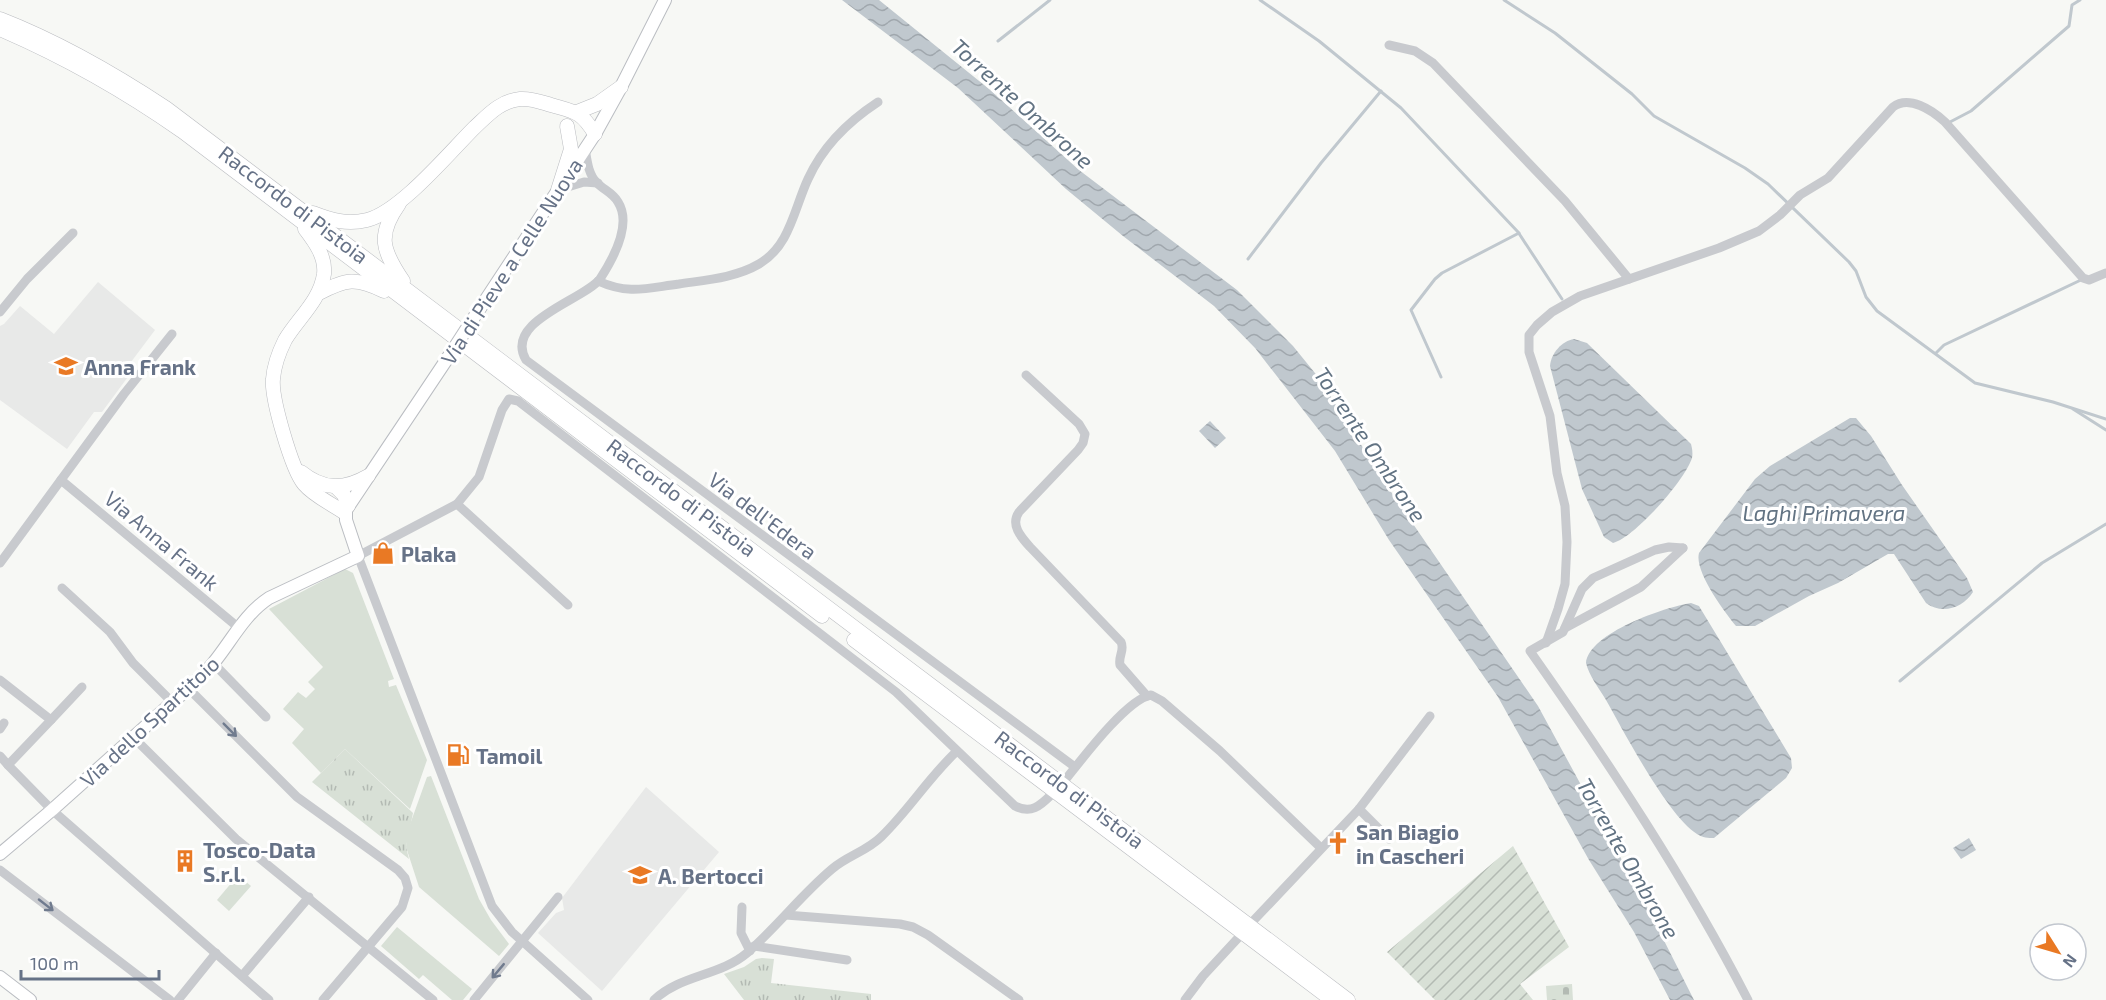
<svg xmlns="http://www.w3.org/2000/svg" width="2106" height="1000" viewBox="0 0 2106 1000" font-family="'Exo 2',sans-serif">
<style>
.built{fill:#e8e9e8}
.grass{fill:#d8e0d6}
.cemetery{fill:url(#cemetery-stones)}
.park{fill:url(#park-tufts)}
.garden{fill:url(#garden-furrows)}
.water{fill:url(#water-waves)}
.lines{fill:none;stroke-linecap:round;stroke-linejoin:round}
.stream{stroke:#c0c8ce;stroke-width:3}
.major-casing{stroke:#babdc2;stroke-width:14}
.highway-casing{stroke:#babcc0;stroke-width:15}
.minor{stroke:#c8cace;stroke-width:9}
.major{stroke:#fff;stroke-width:12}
.highway{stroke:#fff;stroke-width:14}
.major-bridge-casing{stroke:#babdc2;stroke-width:14;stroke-linecap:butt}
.major-bridge{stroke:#fff;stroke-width:12}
.oneway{stroke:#707b8e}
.labels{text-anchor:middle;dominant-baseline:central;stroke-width:6;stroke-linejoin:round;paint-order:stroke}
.street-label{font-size:21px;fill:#667287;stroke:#fff}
.poi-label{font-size:21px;font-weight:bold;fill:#667287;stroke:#fff;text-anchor:start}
.water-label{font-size:22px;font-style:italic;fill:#627383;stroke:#fff}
</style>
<defs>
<pattern id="cemetery-stones" width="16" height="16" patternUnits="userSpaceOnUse" patternTransform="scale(1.5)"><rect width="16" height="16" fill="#d8e0d6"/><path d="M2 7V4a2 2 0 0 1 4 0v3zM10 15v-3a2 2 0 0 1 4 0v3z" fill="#b3bab3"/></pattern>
<pattern id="park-tufts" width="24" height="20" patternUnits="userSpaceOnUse" patternTransform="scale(1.5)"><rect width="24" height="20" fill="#d8e0d6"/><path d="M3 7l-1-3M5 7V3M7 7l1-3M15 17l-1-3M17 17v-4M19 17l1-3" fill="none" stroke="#b3bab3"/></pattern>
<pattern id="garden-furrows" width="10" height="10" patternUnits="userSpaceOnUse" patternTransform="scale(1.5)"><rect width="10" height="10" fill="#d8e0d6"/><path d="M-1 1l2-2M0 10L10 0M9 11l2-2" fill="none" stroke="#b3bab3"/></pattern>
<pattern id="water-waves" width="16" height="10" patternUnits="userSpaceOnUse" patternTransform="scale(1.5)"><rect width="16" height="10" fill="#c0c8ce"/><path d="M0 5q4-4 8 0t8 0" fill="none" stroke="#a0a7ad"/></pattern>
</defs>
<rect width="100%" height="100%" fill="#f7f8f5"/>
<g class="built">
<path d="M98,282L155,330L131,362L133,370L102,412H94L67,449L0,400V326L4,324L20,306L54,334Z"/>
<path d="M646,787L719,852L602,991L538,933L556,913L564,910L562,898Z"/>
</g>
<g class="grass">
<path d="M345,569L353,573L394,679L388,681L389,687L396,685L427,760L410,809L345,749L321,773L292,743L304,729L283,709L298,692L306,698L315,689L308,682L323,667L269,609Z"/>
<path d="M431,776L479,899L491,920L509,944L499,956L419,887L406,847L408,830L427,777Z"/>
<path d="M238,875L251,886L229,911L217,900Z"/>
<path d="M397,927L472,989L463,1000H452L423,975L419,979L381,946Z"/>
</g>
<path class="cemetery" d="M1572,984L1573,1000H1547L1546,986Z"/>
<g class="park">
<path d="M345,749L413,813L406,847L409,859L312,782Z"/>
<path d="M762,958L774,959L771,983L871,994V1000H744L724,974L744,967L756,959Z"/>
</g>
<path class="garden" d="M1513,846L1569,947L1520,984L1533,1000H1435L1387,952Z"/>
<g class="water">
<path d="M842,0H879L989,89L1079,170L1237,290L1293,346L1319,378L1387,486L1538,706L1641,895L1694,1000H1670L1634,932L1589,860L1498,697L1389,540L1335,451L1255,348L1214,306L1123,236L1066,189L958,88Z"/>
<path d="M1574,339L1587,343L1691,444C1692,448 1693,453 1692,458C1685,480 1635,537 1613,543L1604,537L1582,489L1550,366C1551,353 1562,341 1574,339Z"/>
<path d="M1850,418H1856L1871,436L1902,485L1967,578L1973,592C1963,608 1942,615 1926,603L1894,554H1888L1838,583L1809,596L1755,626H1736C1724,611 1694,571 1699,553L1755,479L1770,466Z"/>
<path d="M1210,421L1226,438L1215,448L1199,431Z"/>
<path d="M1691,603L1699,606L1702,611L1791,758L1792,768L1786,778L1714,838C1708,838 1703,838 1697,834C1668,816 1624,732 1606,700C1599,688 1589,676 1586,663C1589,633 1665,607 1691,603Z"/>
<path d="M1969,838L1976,850L1961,859L1953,848Z"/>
</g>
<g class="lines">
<g class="stream">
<path d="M1260,0L1319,41L1401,108L1518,232L1562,299"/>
<path d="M1504,0L1555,33L1632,94L1654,116L1745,168L1768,184L1849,262L1856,271L1866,297L1877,311L1975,383L2053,402L2106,419"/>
<path d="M998,41L1050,0"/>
<path d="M1950,122L1971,111L2069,26L2072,5L2080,0"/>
<path d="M1248,259L1321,163L1381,91"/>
<path d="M1936,353L1944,345L2083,279"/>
<path d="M1441,377L1411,310L1435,279L1442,273L1519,233"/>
<path d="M2073,409L2106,430"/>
<path d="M1900,681L2042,563L2106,524"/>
</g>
<g class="major-casing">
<g id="major">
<path d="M471,322L595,134L621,87L665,0"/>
<path d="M0,854L52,810L203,675C227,651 240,617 269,598L358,556L346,520V510L449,356"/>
<path d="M0,977L30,1000"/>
</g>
</g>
<g class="highway-casing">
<g id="highway">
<path d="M0,19C59,42 113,73 166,108L1348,1000"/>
<path d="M0,29C65,57 125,91 182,131L822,616"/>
<path d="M577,112L597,104L621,87"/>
<path d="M558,190L571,149L567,126"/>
<path d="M399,204C377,235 382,250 403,281"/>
<path d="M313,213C331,220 347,225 367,220C400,212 449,153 474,128C488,115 500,101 520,99C531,98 541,102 551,105C575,112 581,111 595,134"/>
<path d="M305,229C315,242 326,257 324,274C320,301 298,318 285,340C279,352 274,366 273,379C271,398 292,470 304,484C314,496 332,504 345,513"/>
<path d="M319,293C346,279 356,277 384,291"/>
<path d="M301,472C323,490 344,490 368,476"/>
<path d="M336,487L344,495L348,506"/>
<path d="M854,640L1332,1000"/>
</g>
</g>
<g class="minor">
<path d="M1389,45L1415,51L1433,63L1565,201L1629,279"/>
<path d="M585,148C587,160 588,174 597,183C604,190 613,193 618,202C632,224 613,259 600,279C584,300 503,321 526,360L1075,767"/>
<path d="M558,190L584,182L598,183"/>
<path d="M598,281C629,295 647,288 679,284C705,280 735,278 759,264C790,246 794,209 808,179C823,146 849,121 878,102"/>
<path d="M0,312L27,279L73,233"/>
<path d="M1026,375L1079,424L1085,434L1083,443L1078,450L1019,512C1010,525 1021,537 1030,547L1121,642C1125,650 1118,656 1120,665L1147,696"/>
<path d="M61,480L239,628"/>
<path d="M457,504L568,605"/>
<path d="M1683,548L1669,547L1655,550L1593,578L1582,589L1563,632L1530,651C1609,763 1685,878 1748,1000"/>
<path d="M0,563L124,394L172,334"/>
<path d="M62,588L110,632L133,663L173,703"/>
<path d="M1565,628L1641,587L1683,548"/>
<path d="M1546,643L1558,609L1565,584L1567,542L1565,506L1557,473L1550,416L1529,352V335L1537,325L1552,312L1580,296L1719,248L1759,231L1780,215L1800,195L1828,178L1893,107C1909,95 1932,110 1945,122L2083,278L2089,280L2106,273"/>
<path d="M214,664L266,717"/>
<path d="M0,680L51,720L8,765L52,810L269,1000"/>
<path d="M189,689L297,797L398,870L405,878L408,888L402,907L323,1000"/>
<path d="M51,720L82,687"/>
<path d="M0,729L4,723"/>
<path d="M134,738L236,839L433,1000"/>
<path d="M0,756L8,765"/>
<path d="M1066,779C1082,759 1127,699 1151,695L1162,701L1220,751L1321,848"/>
<path d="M1359,809L1389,839"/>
<path d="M0,870L170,1000"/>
<path d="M742,907L741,933L750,951"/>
<path d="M786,915L900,924L913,927L928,935L1019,1000"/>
<path d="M1254,920L1359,809L1430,716"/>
<path d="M754,946L847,960"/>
<path d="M242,976L309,897"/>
<path d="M178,1000L216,953"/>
<path d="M474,1000L558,897"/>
<path d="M588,1000L512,932L492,906L358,556L457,504L479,477L502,410L509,399L518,401L896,692L1015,806C1031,814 1040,806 1051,795"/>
<path d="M654,1000C680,975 720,976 747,953C777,927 801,895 832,869C847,856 867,851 881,837C909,810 929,777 957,751"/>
<path d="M1185,1000L1203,976L1239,937"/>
</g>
<use href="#major" class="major"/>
<use href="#highway" class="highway"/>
<g class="major-bridge-casing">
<path id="major-bridge" d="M449,356L471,322"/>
</g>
<use href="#major-bridge" class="major-bridge"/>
</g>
<defs><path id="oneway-shaft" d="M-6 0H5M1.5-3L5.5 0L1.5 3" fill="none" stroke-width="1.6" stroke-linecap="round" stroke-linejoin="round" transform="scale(1.5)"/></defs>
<g class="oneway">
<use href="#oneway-shaft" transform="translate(230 730) rotate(45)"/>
<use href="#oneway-shaft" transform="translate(46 905) rotate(38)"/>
<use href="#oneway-shaft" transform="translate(498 971) rotate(130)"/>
</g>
<defs>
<g id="school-bare" transform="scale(1.8)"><path d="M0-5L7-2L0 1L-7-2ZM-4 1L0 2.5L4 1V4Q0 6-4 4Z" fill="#e97924" stroke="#fff" stroke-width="2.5" paint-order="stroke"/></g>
<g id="shop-bare" transform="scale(1.8)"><path d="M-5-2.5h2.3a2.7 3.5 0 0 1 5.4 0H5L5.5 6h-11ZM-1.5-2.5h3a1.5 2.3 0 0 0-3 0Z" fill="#e97924" stroke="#fff" stroke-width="2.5" paint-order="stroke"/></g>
<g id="fuel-bare" transform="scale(1.8)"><path d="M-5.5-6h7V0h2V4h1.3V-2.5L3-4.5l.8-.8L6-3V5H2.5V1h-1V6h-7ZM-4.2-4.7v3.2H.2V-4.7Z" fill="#e97924" stroke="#fff" stroke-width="2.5" paint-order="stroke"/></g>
<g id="church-bare" transform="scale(1.8)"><path d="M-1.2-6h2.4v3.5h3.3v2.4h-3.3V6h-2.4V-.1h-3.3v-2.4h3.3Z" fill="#e97924" stroke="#fff" stroke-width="2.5" paint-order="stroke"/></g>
<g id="building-bare" transform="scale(1.8)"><path d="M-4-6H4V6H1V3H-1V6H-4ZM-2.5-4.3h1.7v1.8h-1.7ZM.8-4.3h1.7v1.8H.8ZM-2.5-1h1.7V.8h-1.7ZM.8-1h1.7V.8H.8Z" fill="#e97924" stroke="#fff" stroke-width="2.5" paint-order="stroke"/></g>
</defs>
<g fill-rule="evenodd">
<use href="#school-bare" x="66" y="366"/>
<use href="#shop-bare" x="383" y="553"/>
<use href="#fuel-bare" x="458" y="755"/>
<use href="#church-bare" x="1338" y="843"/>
<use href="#building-bare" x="185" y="861"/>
<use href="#school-bare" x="640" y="875"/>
</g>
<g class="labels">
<g class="street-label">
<text transform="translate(294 204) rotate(37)">Raccordo di Pistoia</text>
<text transform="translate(511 261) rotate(-57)">Via di Pieve a Celle Nuova</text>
<text transform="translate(682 497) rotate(37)">Raccordo di Pistoia</text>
<text transform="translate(763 515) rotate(37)">Via dell'Edera</text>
<text transform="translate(162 540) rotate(40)">Via Anna Frank</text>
<text transform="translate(149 721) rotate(-43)">Via dello Spartitoio</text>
<text transform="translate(1070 789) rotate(37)">Raccordo di Pistoia</text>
</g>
<g class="poi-label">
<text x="84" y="366">Anna Frank</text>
<text x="401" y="553">Plaka</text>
<text x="476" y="755">Tamoil</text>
<text x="1356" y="831">San Biagio<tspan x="1356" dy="24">in Cascheri</tspan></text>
<text x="203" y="849">Tosco-Data<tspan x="203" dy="24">S.r.l.</tspan></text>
<text x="658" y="875">A. Bertocci</text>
</g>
<g class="water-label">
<text transform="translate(1023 103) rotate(42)">Torrente Ombrone</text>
<text transform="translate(1371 444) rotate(56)">Torrente Ombrone</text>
<text x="1824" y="512">Laghi Primavera</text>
<text transform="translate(1629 858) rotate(60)">Torrente Ombrone</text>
</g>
</g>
<g transform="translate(2058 952) rotate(127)"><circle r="28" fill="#ffffff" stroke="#c2c7cf" stroke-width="1.5"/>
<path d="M0-4.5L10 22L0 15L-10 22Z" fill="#e97924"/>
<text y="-9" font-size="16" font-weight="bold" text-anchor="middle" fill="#667287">N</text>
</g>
<path d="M21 970v9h138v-9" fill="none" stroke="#667287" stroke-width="3"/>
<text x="30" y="970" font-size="18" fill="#667287" stroke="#ffffff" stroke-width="4.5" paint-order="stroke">100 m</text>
</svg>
